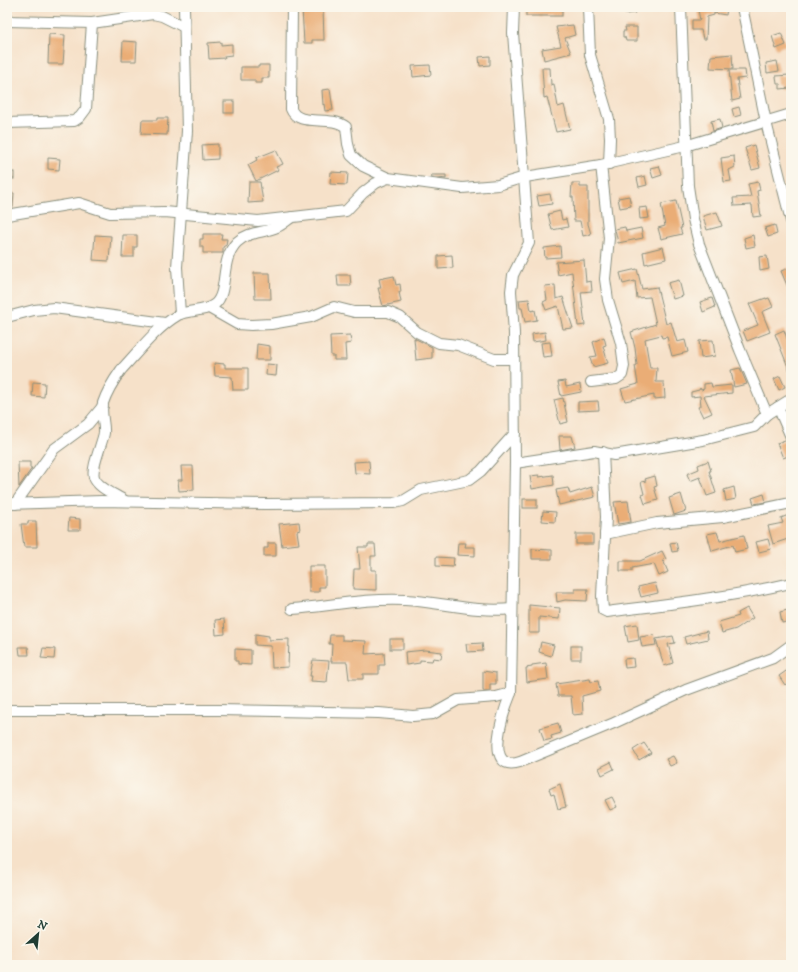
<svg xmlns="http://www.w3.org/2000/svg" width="798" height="972" viewBox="0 0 798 972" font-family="'IM FELL DW Pica',serif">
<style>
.building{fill:#eaad76}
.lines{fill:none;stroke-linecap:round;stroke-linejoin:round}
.street-casing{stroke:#8a8f7e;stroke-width:12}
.street{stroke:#fff;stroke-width:10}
</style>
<rect width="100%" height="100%" fill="#fbf7ec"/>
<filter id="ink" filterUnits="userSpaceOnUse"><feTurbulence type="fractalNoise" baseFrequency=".025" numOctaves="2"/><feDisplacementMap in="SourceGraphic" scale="8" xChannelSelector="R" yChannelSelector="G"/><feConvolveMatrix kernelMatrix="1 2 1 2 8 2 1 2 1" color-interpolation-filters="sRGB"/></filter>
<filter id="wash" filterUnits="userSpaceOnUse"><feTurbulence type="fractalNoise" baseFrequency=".012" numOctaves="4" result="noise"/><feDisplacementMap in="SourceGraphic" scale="16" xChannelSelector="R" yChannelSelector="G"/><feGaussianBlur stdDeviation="0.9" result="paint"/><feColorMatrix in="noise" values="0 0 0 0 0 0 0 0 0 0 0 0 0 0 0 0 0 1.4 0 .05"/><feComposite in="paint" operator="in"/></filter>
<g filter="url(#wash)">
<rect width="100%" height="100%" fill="#f6e1c9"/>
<g id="blocks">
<g class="building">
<rect x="526" y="7" width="36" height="9"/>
<path d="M624,7H635V13L625,14Z"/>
<path d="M716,7H727L726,15L714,13V15L707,17L706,39H703L701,30H692V20H700L698,10Z"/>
<path d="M302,8H323L324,40H312V43H304Z"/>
<path d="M573,25L575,35L565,38L571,53L544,60L542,49L561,46L556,27Z"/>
<path d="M625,27H637V41H626L625,37H623V31H626Z"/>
<path d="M781,33L786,45L776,49L772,36Z"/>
<path d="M49,34L65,35L63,64H48Z"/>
<path d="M123,41L137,42L136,61H122Z"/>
<path d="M221,42V45L232,44V55L224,56L225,58L209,59L208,43Z"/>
<path d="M732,54L733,69L710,68L711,56Z"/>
<path d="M490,56V65L480,66L479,57Z"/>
<path d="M777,61L779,71L767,73L766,63Z"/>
<path d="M259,65H269V78H262V83H255V80H241V67H259Z"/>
<path d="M430,65L431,75L413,77L412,66Z"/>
<path d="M542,68H550L551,85L554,84L558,107L564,105L570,129L556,132L547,97L544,98Z"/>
<path d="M729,70H745L746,78L737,79L740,99L732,101Z"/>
<path d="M789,75L790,88L780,89V84H777L776,76Z"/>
<path d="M330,89L333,110L325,111L324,104L323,105L322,90Z"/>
<rect x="224" y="101" width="10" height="12"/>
<path d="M739,107L741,115L734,117L732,109Z"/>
<path d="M157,118H168L167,135L141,134L142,120H157Z"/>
<path d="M720,119L722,128L713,131L711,121Z"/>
<path d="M218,144V159L203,160L202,145Z"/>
<path d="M754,145L760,168L752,170L745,148Z"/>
<path d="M276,150L283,164L276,167L278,170L256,181L248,165L257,160L256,158Z"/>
<path d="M734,156L735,167L729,170L731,181L724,182L721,158Z"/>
<path d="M48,158L60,159L59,170L48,169Z"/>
<path d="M659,166L662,175L653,178L650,168Z"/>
<rect x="7" y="172" width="7" height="7"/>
<path d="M331,172L348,173L347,185L330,184Z"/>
<path d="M431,175H446V179L431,177Z"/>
<path d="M645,176L647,185L639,187L637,178Z"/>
<path d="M249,182H260L263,202L248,203Z"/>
<path d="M758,182L760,190L757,191L761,216L753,217L752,205L734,206L733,198L751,197L748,184Z"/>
<path d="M572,183H580V187H588V224L591,234L583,236L580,221H574L573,197H571Z"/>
<path d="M7,193H14L13,207L7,208Z"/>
<path d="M550,194L552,204L539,206L537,196Z"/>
<path d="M629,196L631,206L620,208L618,198Z"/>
<path d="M676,201L682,228H680L682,234L661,239L658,228L665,226L661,204Z"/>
<path d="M647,207L649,218L640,219L639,208Z"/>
<path d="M560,211L562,220L566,219L568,227L552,230L548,214Z"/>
<path d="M717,212L722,226L707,230L703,216Z"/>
<path d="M775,225L777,234L768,237L765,228Z"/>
<path d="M625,227L626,231L641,228L643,238L618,243L615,229Z"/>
<path d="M203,234H222L221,239H227L226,245L223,247V253H203V247H200V239H203Z"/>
<path d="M95,235L111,236L109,261L93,260Z"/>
<path d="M123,235H137V247H134V257H122Z"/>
<path d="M753,235L755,246L746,248L744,238Z"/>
<path d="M560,246L561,257L545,258L544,248Z"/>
<path d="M663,247L666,259L645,264L643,252Z"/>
<path d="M452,255L453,268L438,269V256Z"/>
<path d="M767,256L769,269L760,271L759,257Z"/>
<path d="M584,260L586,282L591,281L592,291L581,292L585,325L578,326L572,272L558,275L556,262Z"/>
<path d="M791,267V295L781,271Z"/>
<path d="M637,269L642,289L657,287L666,324L671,322L677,342L685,340L688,352L672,356L667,337L662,338L661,335L645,339L650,368H657L656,382H664L665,398L654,399V395L625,401L621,389L638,384L635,366L637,365L635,348L631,332L656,324L650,297L637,298L635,281L623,284L620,273Z"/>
<path d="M254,273H270L271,299H255Z"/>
<path d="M337,275H350L351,286H338Z"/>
<path d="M394,276L396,285L400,284L401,292H399L401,302L383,306L378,288H381L379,279Z"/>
<path d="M679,280L683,296L673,299L668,283Z"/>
<path d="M555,285L556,299L563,297L573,328L563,329L558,306L546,310L543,302L547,300L545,286Z"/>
<path d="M712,298L715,307L703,312L700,302Z"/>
<path d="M766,298V299L769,298L773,307L762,312L770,332L747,341L743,331L758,325L749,304Z"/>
<path d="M529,299L531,311L535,310L537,320L525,322L522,308H520L519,300Z"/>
<path d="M784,330L789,344H791L790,372L775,334Z"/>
<path d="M545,332L546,340L533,342L532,334Z"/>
<path d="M350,335L351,343L345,344L346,360H334V356H331L330,336Z"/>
<path d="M604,337L606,345L603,346L608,363L593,367L590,357L597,356L593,342Z"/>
<path d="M414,338L432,347V358L416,360Z"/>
<path d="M713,340L715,356L701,358L699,341Z"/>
<path d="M550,342L552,356L543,357L541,343Z"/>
<path d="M257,344L270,346V360H256Z"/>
<path d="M214,363L225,364V368H248V390H233L232,377L215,376Z"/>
<path d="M267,364L277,365L276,376L266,375Z"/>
<path d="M740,368L747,384L734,387L731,370Z"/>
<path d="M780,376L785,387L779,390L774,379Z"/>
<path d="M565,381L566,387L580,384L581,392L561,396L558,382Z"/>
<path d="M33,382L45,383L44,397L32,396Z"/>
<path d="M711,383L712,387L732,385V393L704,396L712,413L703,417L698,407L701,406L700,396L691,397V392L699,390L700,388L701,390L704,389V384Z"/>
<path d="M563,398L568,422L560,424L554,400Z"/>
<path d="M598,401L599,410L578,411V402Z"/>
<path d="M559,436H572L575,447L560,450Z"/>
<path d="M785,440L791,443V455L783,458L777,443Z"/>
<path d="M369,461L370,474L355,473L354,462Z"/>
<path d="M708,461L711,471H709L716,493L707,496L700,477L690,481L687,474L699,469L698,465Z"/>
<path d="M18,462H30V468H32L19,487Z"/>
<path d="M181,466H193L194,490L179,491L178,480H182Z"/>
<path d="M539,475V477L553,475L554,485L532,489L530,476Z"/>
<path d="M655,476L657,486L654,487L658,500L645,504L642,495L644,494L641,482L646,481L645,479Z"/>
<path d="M592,487L595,497L559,505L556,490L568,488L570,494Z"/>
<path d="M734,487L736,499L726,501L724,490Z"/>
<path d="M681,494L686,511L674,515L669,498Z"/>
<path d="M764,494L766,502L754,504L752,498Z"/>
<rect x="523" y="499" width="14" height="9"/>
<path d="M628,501L631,522L618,524L614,502Z"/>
<path d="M543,511L556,512L555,522L542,521Z"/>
<path d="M791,514V538L773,544L768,526L783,523L781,518Z"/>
<path d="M69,518L80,519V530H68Z"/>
<path d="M28,521H36L37,547H24L21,524H28Z"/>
<path d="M299,522L300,530L297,531L299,544L282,546L279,524Z"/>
<path d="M717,532L720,541L744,535L747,549L735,552L733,545L712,551L707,534Z"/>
<rect x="576" y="534" width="17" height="10"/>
<path d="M768,539L771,549L759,552L756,542Z"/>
<path d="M676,542L678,551L672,552L670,543Z"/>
<path d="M268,543H276V556H264V548H268Z"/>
<path d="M458,543H466L465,547H475V556L457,555Z"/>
<path d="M368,544H375L376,556H371V570H376V590L353,589L354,569H360L358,547H368Z"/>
<path d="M532,549L552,550V559H532Z"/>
<path d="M662,551L666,559L663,560L668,572L659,576L654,564L632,568V571H620V561H640Z"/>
<path d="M436,557L454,558L453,567L436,566Z"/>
<path d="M309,566H325V587H319V592H309Z"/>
<path d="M655,583L658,593L641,597L638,587Z"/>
<path d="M575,589H588L587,601L565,600L557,602L556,592H575Z"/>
<path d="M529,605L560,608L559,619L539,617V633H529Z"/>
<path d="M747,608L753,618L736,629L722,633L719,622L739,616L738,613Z"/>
<path d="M791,609V621L782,623L780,612Z"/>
<path d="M224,619L225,634L216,635L215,620Z"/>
<path d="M637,624L639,640L628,642L625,626Z"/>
<path d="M707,631L708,639L686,644L684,637Z"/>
<path d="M255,634L269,636V640L289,639L288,667L272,668L271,646L255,645Z"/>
<path d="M330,635H342V640L366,641L365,654L384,653L385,665H379V674H363V679H349L347,662H331L332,644H329Z"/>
<path d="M654,635L656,645L642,647L640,637Z"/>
<path d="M673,636L675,643L668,644L673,663L664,666L656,639Z"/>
<rect x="390" y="639" width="13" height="10"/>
<path d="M541,642L554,645L551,656L539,652Z"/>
<path d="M482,643L483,651L467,652L466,644Z"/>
<rect x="571" y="646" width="10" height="13"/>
<path d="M19,647H28L29,655H20Z"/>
<path d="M43,648L55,649L54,659L41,658Z"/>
<path d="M235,649L251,650V665L238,664V661H235Z"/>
<path d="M425,650L442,652L441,659L433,658L432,661L420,660V663L406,665L405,652Z"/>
<path d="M633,658L634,667L625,668L624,659Z"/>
<path d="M313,660L329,661L327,682L311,681L312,676H310Z"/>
<path d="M546,663L548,679L527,682L526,668L532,667V665Z"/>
<path d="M789,669L791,673V680L785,685L779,676Z"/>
<path d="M483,671L496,673V684H490V691H483Z"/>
<path d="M590,679L591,682L598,681L600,691L582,696L583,714L573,715L571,696H558L556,684Z"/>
<path d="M558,723L561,733L551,736L552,739L544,741L540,728Z"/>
<path d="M644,743L651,753L639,760L633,750Z"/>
<path d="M673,756L677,763L670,766L666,759Z"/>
<path d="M611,762L614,769L602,775L599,768Z"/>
<path d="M560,784L566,807L558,809L554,794L551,795L549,789Z"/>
<path d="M612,797L617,807L610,810L605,800Z"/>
</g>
</g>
</g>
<g filter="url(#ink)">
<use href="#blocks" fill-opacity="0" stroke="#8a8f7e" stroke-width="1"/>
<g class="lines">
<g class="street-casing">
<g id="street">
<path d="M292,7L291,109C298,128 330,114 346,127L348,144L351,155L363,166L388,178L462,188L498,185L525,177L601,165L685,146L791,114"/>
<path d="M514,7L513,33L529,243L513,275L511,291L514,333L515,463L511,693C504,710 482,774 520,762L614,723L686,690L773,658L791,645"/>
<path d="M588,7L590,55L609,119L610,139L609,164"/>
<path d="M681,7L688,186L693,219L699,244L740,350L767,414"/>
<path d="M742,7L766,122L791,221"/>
<path d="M7,21L92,23L153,14L162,16L184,27"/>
<path d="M7,123L74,121L80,117L86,109L92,23"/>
<path d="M7,215L79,203L110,213L165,212L258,221L346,211L363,193L376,183L388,178"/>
<path d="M209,308L237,324L251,325L271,324L311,317L334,307L354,312H388L400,317L417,332L439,343L458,345L494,359H514"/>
<path d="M180,314L177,267L187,131L184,7"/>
<path d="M7,317L34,310L54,308L165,323"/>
<path d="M591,382L616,379L622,375L624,366L621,343L608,300L605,279L609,238L601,165"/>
<path d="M778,407L791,437"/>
<path d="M603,452L606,517L602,596L603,610L607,612C668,604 731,597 791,583"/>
<path d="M515,463L594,451L614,455L703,440L754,427L767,414L791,399"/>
<path d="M125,501C117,495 97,488 94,477C91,468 102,444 104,433C105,424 100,412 103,403C107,391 114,380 121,370C138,352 156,328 178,315C188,309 205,313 215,304C229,292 219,260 237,242C249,231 264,233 277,227C282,225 287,220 292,217"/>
<path d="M7,504L101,501L265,504L394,503L403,501L421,490L469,480L481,471L515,433"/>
<path d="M15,504L54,449L88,424L103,406"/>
<path d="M605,534L657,523L723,517L791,503"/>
<path d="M292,609C329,606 367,598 405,600C441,602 476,613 512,609"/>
<path d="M7,710H218L379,713L413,716L433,714L458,700L496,697L511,693"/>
</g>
</g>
<use href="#street" class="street"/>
</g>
</g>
<rect width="798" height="972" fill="none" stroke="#fbf7ec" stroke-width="24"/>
<g transform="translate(38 934) rotate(27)" stroke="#fbf7ec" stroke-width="3" paint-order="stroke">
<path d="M0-3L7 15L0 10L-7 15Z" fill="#1f3d34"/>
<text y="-6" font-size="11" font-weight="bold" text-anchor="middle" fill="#1f3d34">N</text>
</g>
</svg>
